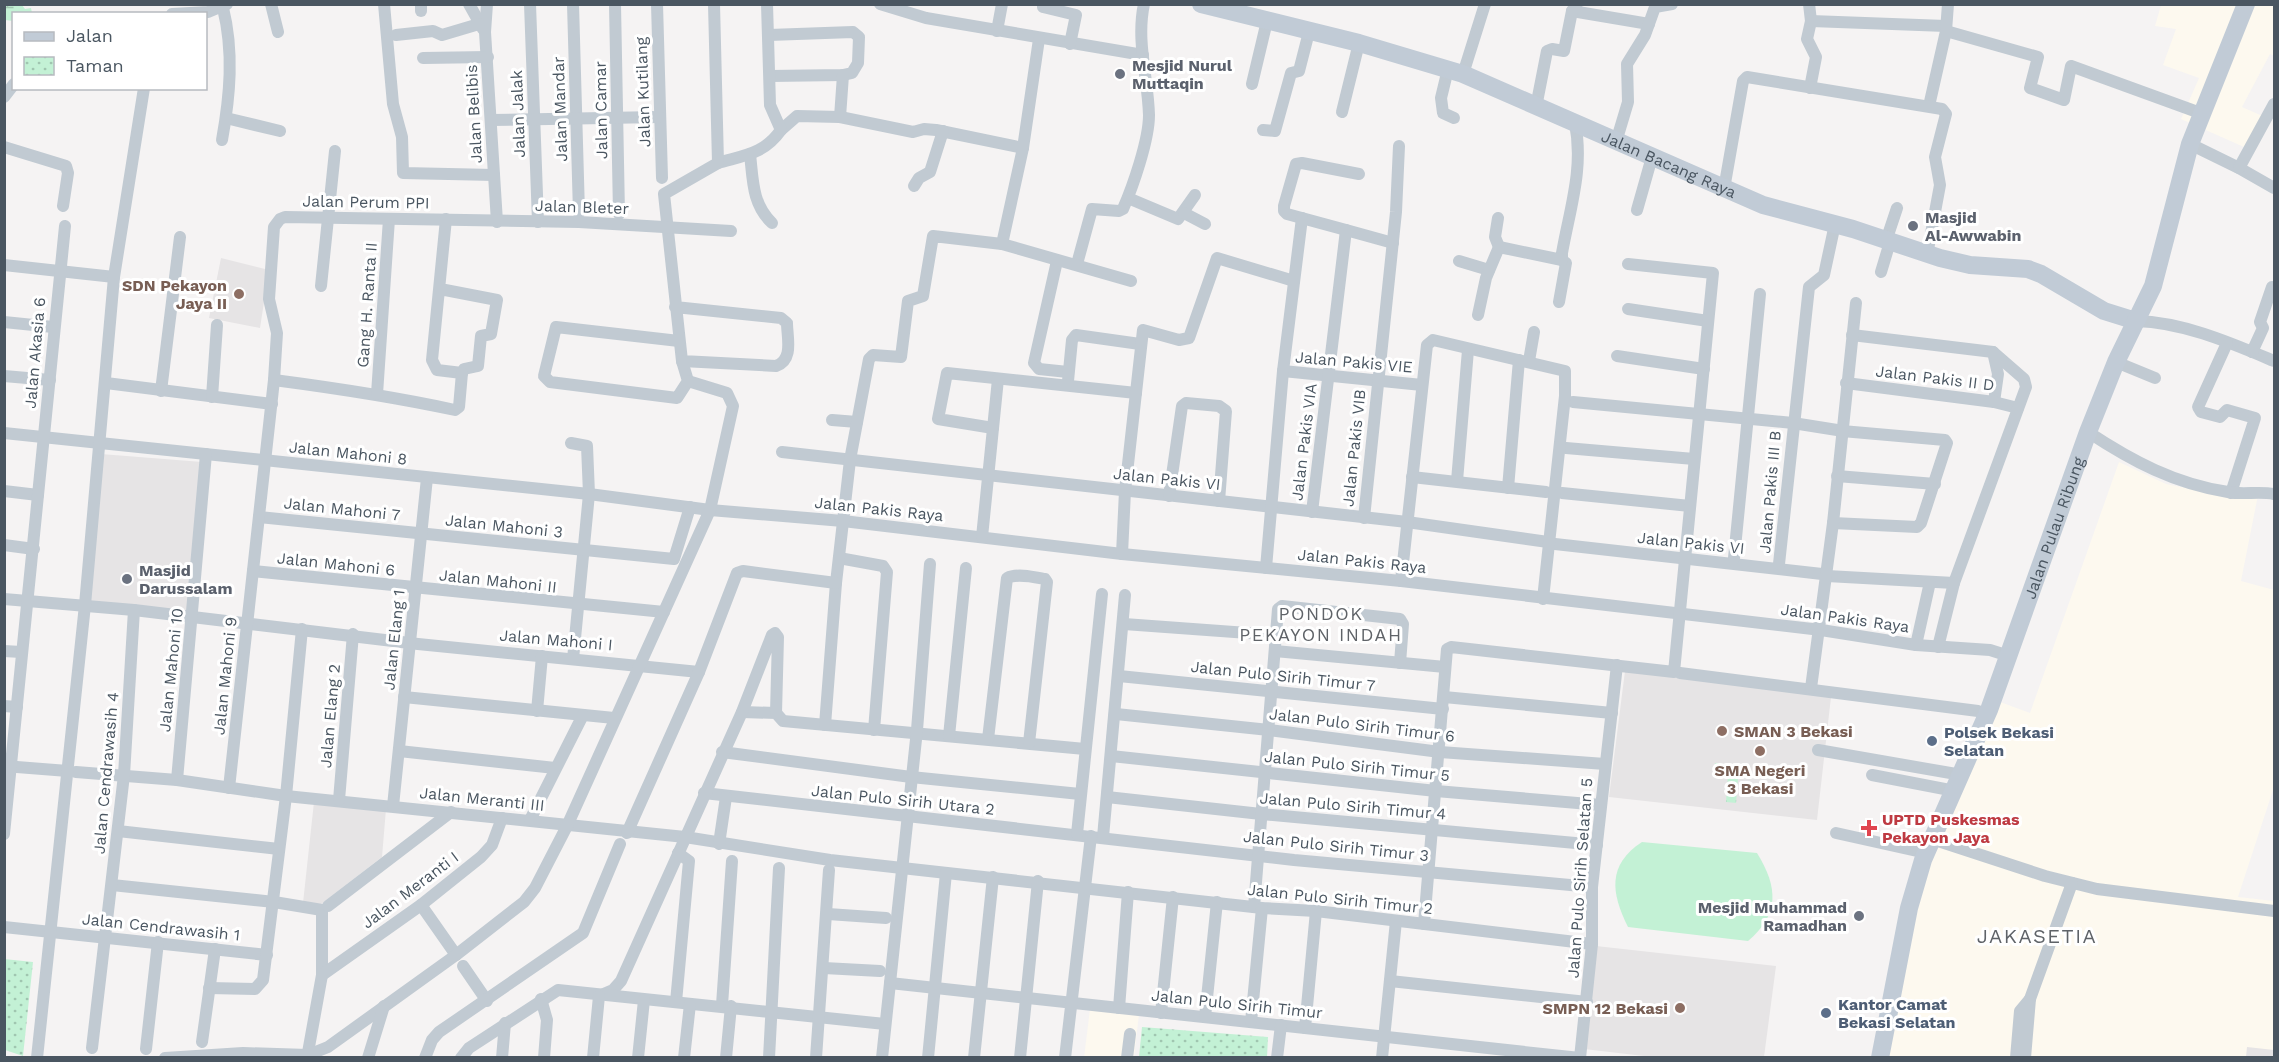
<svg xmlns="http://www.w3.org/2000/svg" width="2279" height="1062" viewBox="0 0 2279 1062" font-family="'Work Sans',sans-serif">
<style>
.commercial{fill:#fdf9ef}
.education{fill:#e6e4e5}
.grass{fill:#c3f1d5}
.wetland{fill:url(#wetland-marsh)}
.park{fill:url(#park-dots)}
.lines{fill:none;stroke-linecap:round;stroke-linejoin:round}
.street{stroke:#c1cad2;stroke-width:12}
.secondary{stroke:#c1cbd6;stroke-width:18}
.worship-dot{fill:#6b7280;stroke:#fff;stroke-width:2}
.education-dot{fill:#8d6e63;stroke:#fff;stroke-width:2}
.service-dot{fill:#5c6f8a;stroke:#fff;stroke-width:2}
.health-dot{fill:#e0444e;stroke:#fff;stroke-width:2}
.labels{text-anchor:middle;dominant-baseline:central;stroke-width:6;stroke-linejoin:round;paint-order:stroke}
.worship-label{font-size:16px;font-weight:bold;fill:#5b616d;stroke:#fff;text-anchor:start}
.street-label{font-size:16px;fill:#4a5661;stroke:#fff}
.education-label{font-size:16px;font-weight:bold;fill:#785e54;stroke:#fff;text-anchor:end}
.service-label{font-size:16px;font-weight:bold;fill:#4e5e75;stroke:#fff;text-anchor:start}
.health-label{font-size:16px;font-weight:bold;fill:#be3a42;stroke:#fff;text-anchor:start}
.neighbourhood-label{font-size:18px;letter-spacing:1.5px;fill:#5f6368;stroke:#fff}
.quarter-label{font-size:20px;letter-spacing:1.5px;fill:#5f6368;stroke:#fff}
</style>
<defs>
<pattern id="wetland-marsh" width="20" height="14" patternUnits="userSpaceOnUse" patternTransform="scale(1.5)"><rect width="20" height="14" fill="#c3f1d5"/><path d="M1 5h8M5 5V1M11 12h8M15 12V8" fill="none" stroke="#a0c6b0"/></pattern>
<pattern id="park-dots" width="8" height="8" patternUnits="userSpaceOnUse" patternTransform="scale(1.5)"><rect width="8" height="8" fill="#c3f1d5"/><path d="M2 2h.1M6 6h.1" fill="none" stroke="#a0c6b0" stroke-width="1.8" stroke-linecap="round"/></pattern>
</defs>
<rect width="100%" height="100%" fill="#f5f3f3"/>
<g class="commercial">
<path d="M2161,5H2274V56L2270,54L2242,107L2267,118L2253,151L2181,119L2199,78L2163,65L2176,29L2155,26Z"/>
<path d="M2119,462L2166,484L2230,497L2258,495L2241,581L2274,590V787L2238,897L2274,901V1057L1877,1058L1908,900L1992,699L2030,713Z"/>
<path d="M1090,1009L1139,1014L1134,1057L1084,1058Z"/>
</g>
<g class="education">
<path d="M221,258L269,270L260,328L209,318Z"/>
<path d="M101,454L202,462L189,611L88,602Z"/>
<path d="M1625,671L1831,697L1817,820L1609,797Z"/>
<path d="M314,802L386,809L382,857L321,904L303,903Z"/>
<path d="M1596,946L1776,966L1764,1057L1661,1058L1584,1049Z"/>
<path d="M2247,1047L2274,1050V1057H2246Z"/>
</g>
<path class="grass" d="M1642,842L1757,853C1778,887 1780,914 1748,941L1628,927C1611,893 1607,865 1642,842Z"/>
<path class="wetland" d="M5,4L22,5L25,9L31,8L32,13L14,14L13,21L5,20Z"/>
<g class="park">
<path d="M1715,763L1739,766L1736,803L1726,802L1728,775L1714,773Z"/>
<path d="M4,959L33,962L23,1056L5,1050Z"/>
<path d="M1142,1027L1268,1037L1267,1057H1139Z"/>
</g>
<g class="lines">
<g class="street">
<path d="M271,4L278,32"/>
<path d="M384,4L393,104L402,137L403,173L494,175"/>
<path d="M421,4V11"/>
<path d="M469,4L483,29"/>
<path d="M487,4L485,32L497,222"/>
<path d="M530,4L538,222"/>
<path d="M573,4L579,213"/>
<path d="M615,4L619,214"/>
<path d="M657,4L662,178"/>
<path d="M880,4L926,18L1143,55"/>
<path d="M1044,4L1043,7L1076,15L1070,44"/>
<path d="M1809,4L1811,21L1807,39L1816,57L1810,88"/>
<path d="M1572,11L1649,24"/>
<path d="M172,14L208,12L227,4"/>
<path d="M1811,21L1946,26"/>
<path d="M997,31L1002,4"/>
<path d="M1946,31L2038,57L2030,88L2064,100L2071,66L2203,114"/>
<path d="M396,35L433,31L442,35L479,24"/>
<path d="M769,35L853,32L859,37L858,63L852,73L843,75L770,76"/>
<path d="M423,58L488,57"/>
<path d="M1448,69L1441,98L1443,113L1454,118"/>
<path d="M1463,74L1485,4"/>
<path d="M1252,84L1267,21"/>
<path d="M4,97L14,84"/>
<path d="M1929,106L1946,31L1948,4"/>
<path d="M1536,107L1547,51L1552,49L1564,51L1572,11L1577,4"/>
<path d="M1342,112L1359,43"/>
<path d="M840,117L843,75"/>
<path d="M226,118L280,131"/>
<path d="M491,120L659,117"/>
<path d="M781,130L797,116L840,117L913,132L924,129L936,130L1023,148"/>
<path d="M1263,130L1275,131L1291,73L1299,71L1309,32"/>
<path d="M222,140C230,96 234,52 223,8"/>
<path d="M1616,142L1628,102L1627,64L1645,35L1655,7L1672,4"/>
<path d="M2190,144L2239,168L2274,188"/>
<path d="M4,147L66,166L68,173L63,206"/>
<path d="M750,154C753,180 752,204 772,223"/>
<path d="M718,163C745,155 764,154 781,130L770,105L767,4"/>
<path d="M2239,168L2274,104"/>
<path d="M914,186L919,178L930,172L943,131"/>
<path d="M1724,189L1743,81L1747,77L1942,109L1946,114L1935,157L1940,185L1927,255"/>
<path d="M1128,198L1178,219L1195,195"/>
<path d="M1637,210L1652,157"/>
<path d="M1184,213L1205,224"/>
<path d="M1498,218L1495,237L1499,247"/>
<path d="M1346,230L1287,214L1284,211V206L1296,164L1302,163L1359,174"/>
<path d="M1886,241L1897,208"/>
<path d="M1002,244L1023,148L1039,39"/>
<path d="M1057,261L1034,363L1039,369L1068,372"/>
<path d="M1459,261L1489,270"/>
<path d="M1077,264L1092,209L1119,211L1123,209C1133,186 1149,140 1149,115C1148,78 1136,41 1144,4"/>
<path d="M4,265L114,277"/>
<path d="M1881,272L1890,242"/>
<path d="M321,286L335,151"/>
<path d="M440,289L497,300L491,334L481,336L478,366L464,369L462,373L437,370L432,360L446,219"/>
<path d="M1559,302L1566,263L1562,260V253C1570,208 1584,168 1575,123"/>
<path d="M675,307L781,318L787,323C787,337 794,360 776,366L682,361L664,194L718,163L714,4"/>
<path d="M1628,309L1708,321"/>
<path d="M1478,315L1486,278L1499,247L1562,260"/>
<path d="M2136,321C2183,322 2231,343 2274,361"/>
<path d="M4,322L53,327"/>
<path d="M1852,335L1993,352L1998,374L1994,402"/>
<path d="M679,341L556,327L544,376L550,382L677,398L688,381L682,361"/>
<path d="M2227,343L2198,407L2201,412L2220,417L2227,410L2255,418L2231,493"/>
<path d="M2252,352L2263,328L2260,322L2272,287"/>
<path d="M1617,356L1704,369"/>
<path d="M1529,361L1534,332"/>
<path d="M2116,362L2155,378"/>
<path d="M1283,371L1422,385"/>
<path d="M4,376L50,380"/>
<path d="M274,380C335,388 395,397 455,410L459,407L462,373"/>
<path d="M1068,381L1072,340L1076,335L1140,344"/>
<path d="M106,383L272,404"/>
<path d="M1846,383L1994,402L2018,408"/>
<path d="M161,391L180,237"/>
<path d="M377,394L389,219"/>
<path d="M212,397L217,325"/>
<path d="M1573,402L1793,423L1837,430"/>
<path d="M832,420L857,422"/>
<path d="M993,428L938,419L947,373L1136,393"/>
<path d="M2088,432C2132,461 2175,484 2228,492C2243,495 2259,491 2274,494"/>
<path d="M4,433L589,494L710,510L843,521L1122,554L1401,581L1821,630L1916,645L1990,650L2009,656"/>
<path d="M571,443L587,446L589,494L573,659"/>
<path d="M1566,448L1694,459"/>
<path d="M782,452L1407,522L1548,542"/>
<path d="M1837,476L1935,484"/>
<path d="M1412,477L1546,492"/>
<path d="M1457,481L1468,350"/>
<path d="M1508,488L1519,360"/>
<path d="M4,491L38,495"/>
<path d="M1562,493L1690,506"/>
<path d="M1169,496L1182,406L1186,403L1219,406L1226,411L1219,501"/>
<path d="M1312,512L1346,230L1393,243"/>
<path d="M259,517L674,559L690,507"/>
<path d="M1364,518L1396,212L1399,146"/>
<path d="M1833,523L1917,527L1921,523L1947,443L1945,440L1842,431"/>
<path d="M982,537L998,379"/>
<path d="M1555,544L1822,574"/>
<path d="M4,545L34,549"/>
<path d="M1122,554L1125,491L1143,330L1179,340L1189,338L1217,258L1294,281"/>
<path d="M839,558L883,566L887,572L874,730"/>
<path d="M1734,558L1760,294"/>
<path d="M1779,564L1809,287L1824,275L1835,224"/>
<path d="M1266,568L1283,371L1302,218"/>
<path d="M253,571L664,612"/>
<path d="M1827,576L1954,583L2026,387L2024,379L1993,352"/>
<path d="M1401,581L1427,345L1433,340L1565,371V396L1543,599"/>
<path d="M4,599L134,610L418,644L699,672"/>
<path d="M1124,624L1276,635"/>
<path d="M1916,645L1930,582"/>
<path d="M1938,647L1954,583"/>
<path d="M4,651L21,652"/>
<path d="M1275,651L1445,667"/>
<path d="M1680,673L1978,711"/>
<path d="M1119,676L1443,709"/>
<path d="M1811,688L1833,523L1856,303"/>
<path d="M404,697L614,718"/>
<path d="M1444,697L1612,713"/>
<path d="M4,706L17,707"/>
<path d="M537,711L542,656"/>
<path d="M742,712L776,713L783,721L1085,749"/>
<path d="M1116,714L1269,730L1440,752L1605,764"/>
<path d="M825,725L836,583L850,460L869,359L873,355L901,357L908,301L923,296L933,236L1002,244L1131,281"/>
<path d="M949,736L966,568"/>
<path d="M988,739L1007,578C1017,573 1034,577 1045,579L1047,582L1029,743"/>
<path d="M1818,750L1962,775"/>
<path d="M399,751L555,768"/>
<path d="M722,752L911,777L1080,794"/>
<path d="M1111,756L1436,791L1601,805"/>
<path d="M4,766L68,771"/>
<path d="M76,772L177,780L286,796L685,837L830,860L1262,908L1316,911L1592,944"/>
<path d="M1872,775L1955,791"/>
<path d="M177,780L206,454"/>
<path d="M229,788L274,380L277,333L269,299L274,227L280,219L285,217L579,222L731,231"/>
<path d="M704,793L1294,860L1592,887"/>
<path d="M1107,797L1261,814L1597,845"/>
<path d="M339,800L353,634"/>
<path d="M393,806L427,478"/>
<path d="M530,820L583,715"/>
<path d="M118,831L279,849"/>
<path d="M627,833L699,672L737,573L743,571L836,583"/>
<path d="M1836,833L1926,853"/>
<path d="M4,834L65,226"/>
<path d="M1077,834L1102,594"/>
<path d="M1103,837L1125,595"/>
<path d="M1932,839L2045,876L2097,889L2274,911"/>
<path d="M719,844L726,797"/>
<path d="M112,885L274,902L322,910V975L307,1058"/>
<path d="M421,905L456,955"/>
<path d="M328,906L451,812"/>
<path d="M1254,907L1278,609L1282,606L1400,619L1403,624L1400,663"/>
<path d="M828,914L886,918"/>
<path d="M1424,924L1447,649L1451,647L1674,672L1713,273L1628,264"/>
<path d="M4,927L267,955"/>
<path d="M463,966L487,1001"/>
<path d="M824,968L880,971"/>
<path d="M322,975L421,905L481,857L492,845L502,818"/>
<path d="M1390,981L1587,1002"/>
<path d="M890,983L1580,1058"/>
<path d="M209,988L255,989L263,980L286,796L302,629"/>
<path d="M599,996L613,990L621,981L742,712L772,635L775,633L778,637L776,713"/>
<path d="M541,999L547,1020L544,1058"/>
<path d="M2030,999L2072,883"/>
<path d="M676,1002L689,861L678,853"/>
<path d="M722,1005L732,861"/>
<path d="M1119,1008L1128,892"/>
<path d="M1161,1013L1173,897"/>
<path d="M1205,1017L1217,902"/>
<path d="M1251,1022L1262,908"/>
<path d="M1305,1028L1316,911"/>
<path d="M202,1042L215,949"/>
<path d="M92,1048L124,775L134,610"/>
<path d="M146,1049L158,942"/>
<path d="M37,1058L85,605L114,277L144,88"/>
<path d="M165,1058L243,1053L308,1055L328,1047L456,955L524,902L535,888L567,826L710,510L733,406L727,393L688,381"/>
<path d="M368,1058L384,1006"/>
<path d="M425,1058L432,1040L439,1032L583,933L620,844"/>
<path d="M461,1058L469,1048L558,990L885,1024"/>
<path d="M502,1058L505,1023"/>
<path d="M593,1058L599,996"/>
<path d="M638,1058L644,1000"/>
<path d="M684,1058L690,1004"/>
<path d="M726,1058L731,1006"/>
<path d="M769,1058L779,868"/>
<path d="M816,1058L829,870"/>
<path d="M882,1058L917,730L930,564"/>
<path d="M928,1058L946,873"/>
<path d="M974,1058L993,877"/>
<path d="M1020,1058L1038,881"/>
<path d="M1065,1058L1091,836"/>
<path d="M1127,1058L1130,1034"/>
<path d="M1277,1058L1281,1025"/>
<path d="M1382,1058L1396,921"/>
<path d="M1580,1058L1592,944V887L1617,665"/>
<path d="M2016,1058L2020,1011L2030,999L2025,1058"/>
</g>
<g class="secondary">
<path id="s1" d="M1201,4L1359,43L1463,74L1763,205L1853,229L1940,258L1970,265L2028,269L2041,274L2104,311L2136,321"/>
<path id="s2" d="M1880,1058L1909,908L1923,860L1989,710L2088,432L2116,362L2153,286L2190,144L2246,4"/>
</g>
</g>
<g class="worship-dot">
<circle cx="1120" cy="74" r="6"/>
<circle cx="1913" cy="226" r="6"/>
<circle cx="127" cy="579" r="6"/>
<circle cx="1859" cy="916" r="6"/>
</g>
<g class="education-dot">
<circle cx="239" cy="294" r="6"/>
<circle cx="1722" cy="731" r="6"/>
<circle cx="1760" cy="751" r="6"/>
<circle cx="1680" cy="1008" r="6"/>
</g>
<g class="service-dot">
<circle cx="1932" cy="741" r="6"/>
<circle cx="1826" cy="1013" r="6"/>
</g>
<path class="health-dot" d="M1866 819h6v6h6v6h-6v6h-6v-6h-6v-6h6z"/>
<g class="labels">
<g class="worship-label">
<text x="1132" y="65">Mesjid Nurul<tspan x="1132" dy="18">Muttaqin</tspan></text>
<text x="1925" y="217">Masjid<tspan x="1925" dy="18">Al-Awwabin</tspan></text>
<text x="139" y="570">Masjid<tspan x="139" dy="18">Darussalam</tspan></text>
<text x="1847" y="907" text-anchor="end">Mesjid Muhammad<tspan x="1847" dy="18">Ramadhan</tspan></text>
</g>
<g class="street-label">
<text transform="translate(643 92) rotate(-92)">Jalan Kutilang</text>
<text transform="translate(560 109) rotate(-92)">Jalan Mandar</text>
<text transform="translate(601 110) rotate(-91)">Jalan Camar</text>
<text transform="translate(474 114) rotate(-93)">Jalan Belibis</text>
<text transform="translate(518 114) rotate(-92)">Jalan Jalak</text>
<text stroke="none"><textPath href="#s1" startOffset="496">Jalan Bacang Raya</textPath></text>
<text transform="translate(366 202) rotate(1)">Jalan Perum PPI</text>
<text transform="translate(582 207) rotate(2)">Jalan Bleter</text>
<text transform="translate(367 305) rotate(-86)">Gang H. Ranta II</text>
<text transform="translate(35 353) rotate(-85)">Jalan Akasia 6</text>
<text transform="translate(1354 362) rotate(5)">Jalan Pakis VIE</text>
<text transform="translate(1935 378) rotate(7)">Jalan Pakis II D</text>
<text transform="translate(1304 442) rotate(-83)">Jalan Pakis VIA</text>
<text transform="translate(1354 448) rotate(-84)">Jalan Pakis VIB</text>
<text transform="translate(348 453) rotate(6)">Jalan Mahoni 8</text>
<text transform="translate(1167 479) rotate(6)">Jalan Pakis VI</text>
<text transform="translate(1770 492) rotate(-85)">Jalan Pakis III B</text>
<text transform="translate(342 509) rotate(6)">Jalan Mahoni 7</text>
<text transform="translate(879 509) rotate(6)">Jalan Pakis Raya</text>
<text transform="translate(504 526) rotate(6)">Jalan Mahoni 3</text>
<text stroke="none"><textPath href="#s2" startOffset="560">Jalan Pulau Ribung</textPath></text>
<text transform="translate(1691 543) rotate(6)">Jalan Pakis VI</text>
<text transform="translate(1362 561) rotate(6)">Jalan Pakis Raya</text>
<text transform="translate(336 564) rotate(6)">Jalan Mahoni 6</text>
<text transform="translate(498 581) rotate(6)">Jalan Mahoni II</text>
<text transform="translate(1845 618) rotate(8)">Jalan Pakis Raya</text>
<text transform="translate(394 640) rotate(-84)">Jalan Elang 1</text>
<text transform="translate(556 640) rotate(5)">Jalan Mahoni I</text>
<text transform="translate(171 670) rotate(-84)">Jalan Mahoni 10</text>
<text transform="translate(225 676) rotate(-84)">Jalan Mahoni 9</text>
<text transform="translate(1283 676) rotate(6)">Jalan Pulo Sirih Timur 7</text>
<text transform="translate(330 716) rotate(-85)">Jalan Elang 2</text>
<text transform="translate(1362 725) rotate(7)">Jalan Pulo Sirih Timur 6</text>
<text transform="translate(1357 766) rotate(6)">Jalan Pulo Sirih Timur 5</text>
<text transform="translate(106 773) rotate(-85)">Jalan Cendrawasih 4</text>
<text transform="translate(482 799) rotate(6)">Jalan Meranti III</text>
<text transform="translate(903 800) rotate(6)">Jalan Pulo Sirih Utara 2</text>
<text transform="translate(1353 806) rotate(5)">Jalan Pulo Sirih Timur 4</text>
<text transform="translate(1336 846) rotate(6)">Jalan Pulo Sirih Timur 3</text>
<text transform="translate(1580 878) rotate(-86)">Jalan Pulo Sirih Selatan 5</text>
<text transform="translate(410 890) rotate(-37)">Jalan Meranti I</text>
<text transform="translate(1340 899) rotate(6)">Jalan Pulo Sirih Timur 2</text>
<text transform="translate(161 927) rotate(6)">Jalan Cendrawasih 1</text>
<text transform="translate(1237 1004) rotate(6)">Jalan Pulo Sirih Timur</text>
</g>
<g class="education-label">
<text x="227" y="285">SDN Pekayon<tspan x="227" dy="18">Jaya II</tspan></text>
<text x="1734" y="731" text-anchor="start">SMAN 3 Bekasi</text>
<text x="1760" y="770" text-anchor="middle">SMA Negeri<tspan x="1760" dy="18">3 Bekasi</tspan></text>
<text x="1668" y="1008">SMPN 12 Bekasi</text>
</g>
<g class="service-label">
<text x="1944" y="732">Polsek Bekasi<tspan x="1944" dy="18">Selatan</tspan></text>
<text x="1838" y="1004">Kantor Camat<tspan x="1838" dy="18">Bekasi Selatan</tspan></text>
</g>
<g class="health-label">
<text x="1882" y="819">UPTD Puskesmas<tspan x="1882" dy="18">Pekayon Jaya</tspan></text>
</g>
<g class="neighbourhood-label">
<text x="1321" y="613">PONDOK<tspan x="1321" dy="21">PEKAYON INDAH</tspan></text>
</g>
<g class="quarter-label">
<text x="2037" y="936">JAKASETIA</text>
</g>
</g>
<rect width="2279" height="1062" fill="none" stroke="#4a5661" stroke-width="12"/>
<rect x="12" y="12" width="195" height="78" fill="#ffffff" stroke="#b7bbc0" stroke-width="1.5"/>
<rect x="24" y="32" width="30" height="9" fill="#c1cbd6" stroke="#b7bbc0" stroke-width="1.5"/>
<text x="66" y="42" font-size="18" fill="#4a5661">Jalan</text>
<rect x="24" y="57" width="30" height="18" fill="url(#park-dots)" stroke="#b7bbc0" stroke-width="1.5"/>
<text x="66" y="72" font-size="18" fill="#4a5661">Taman</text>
</svg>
